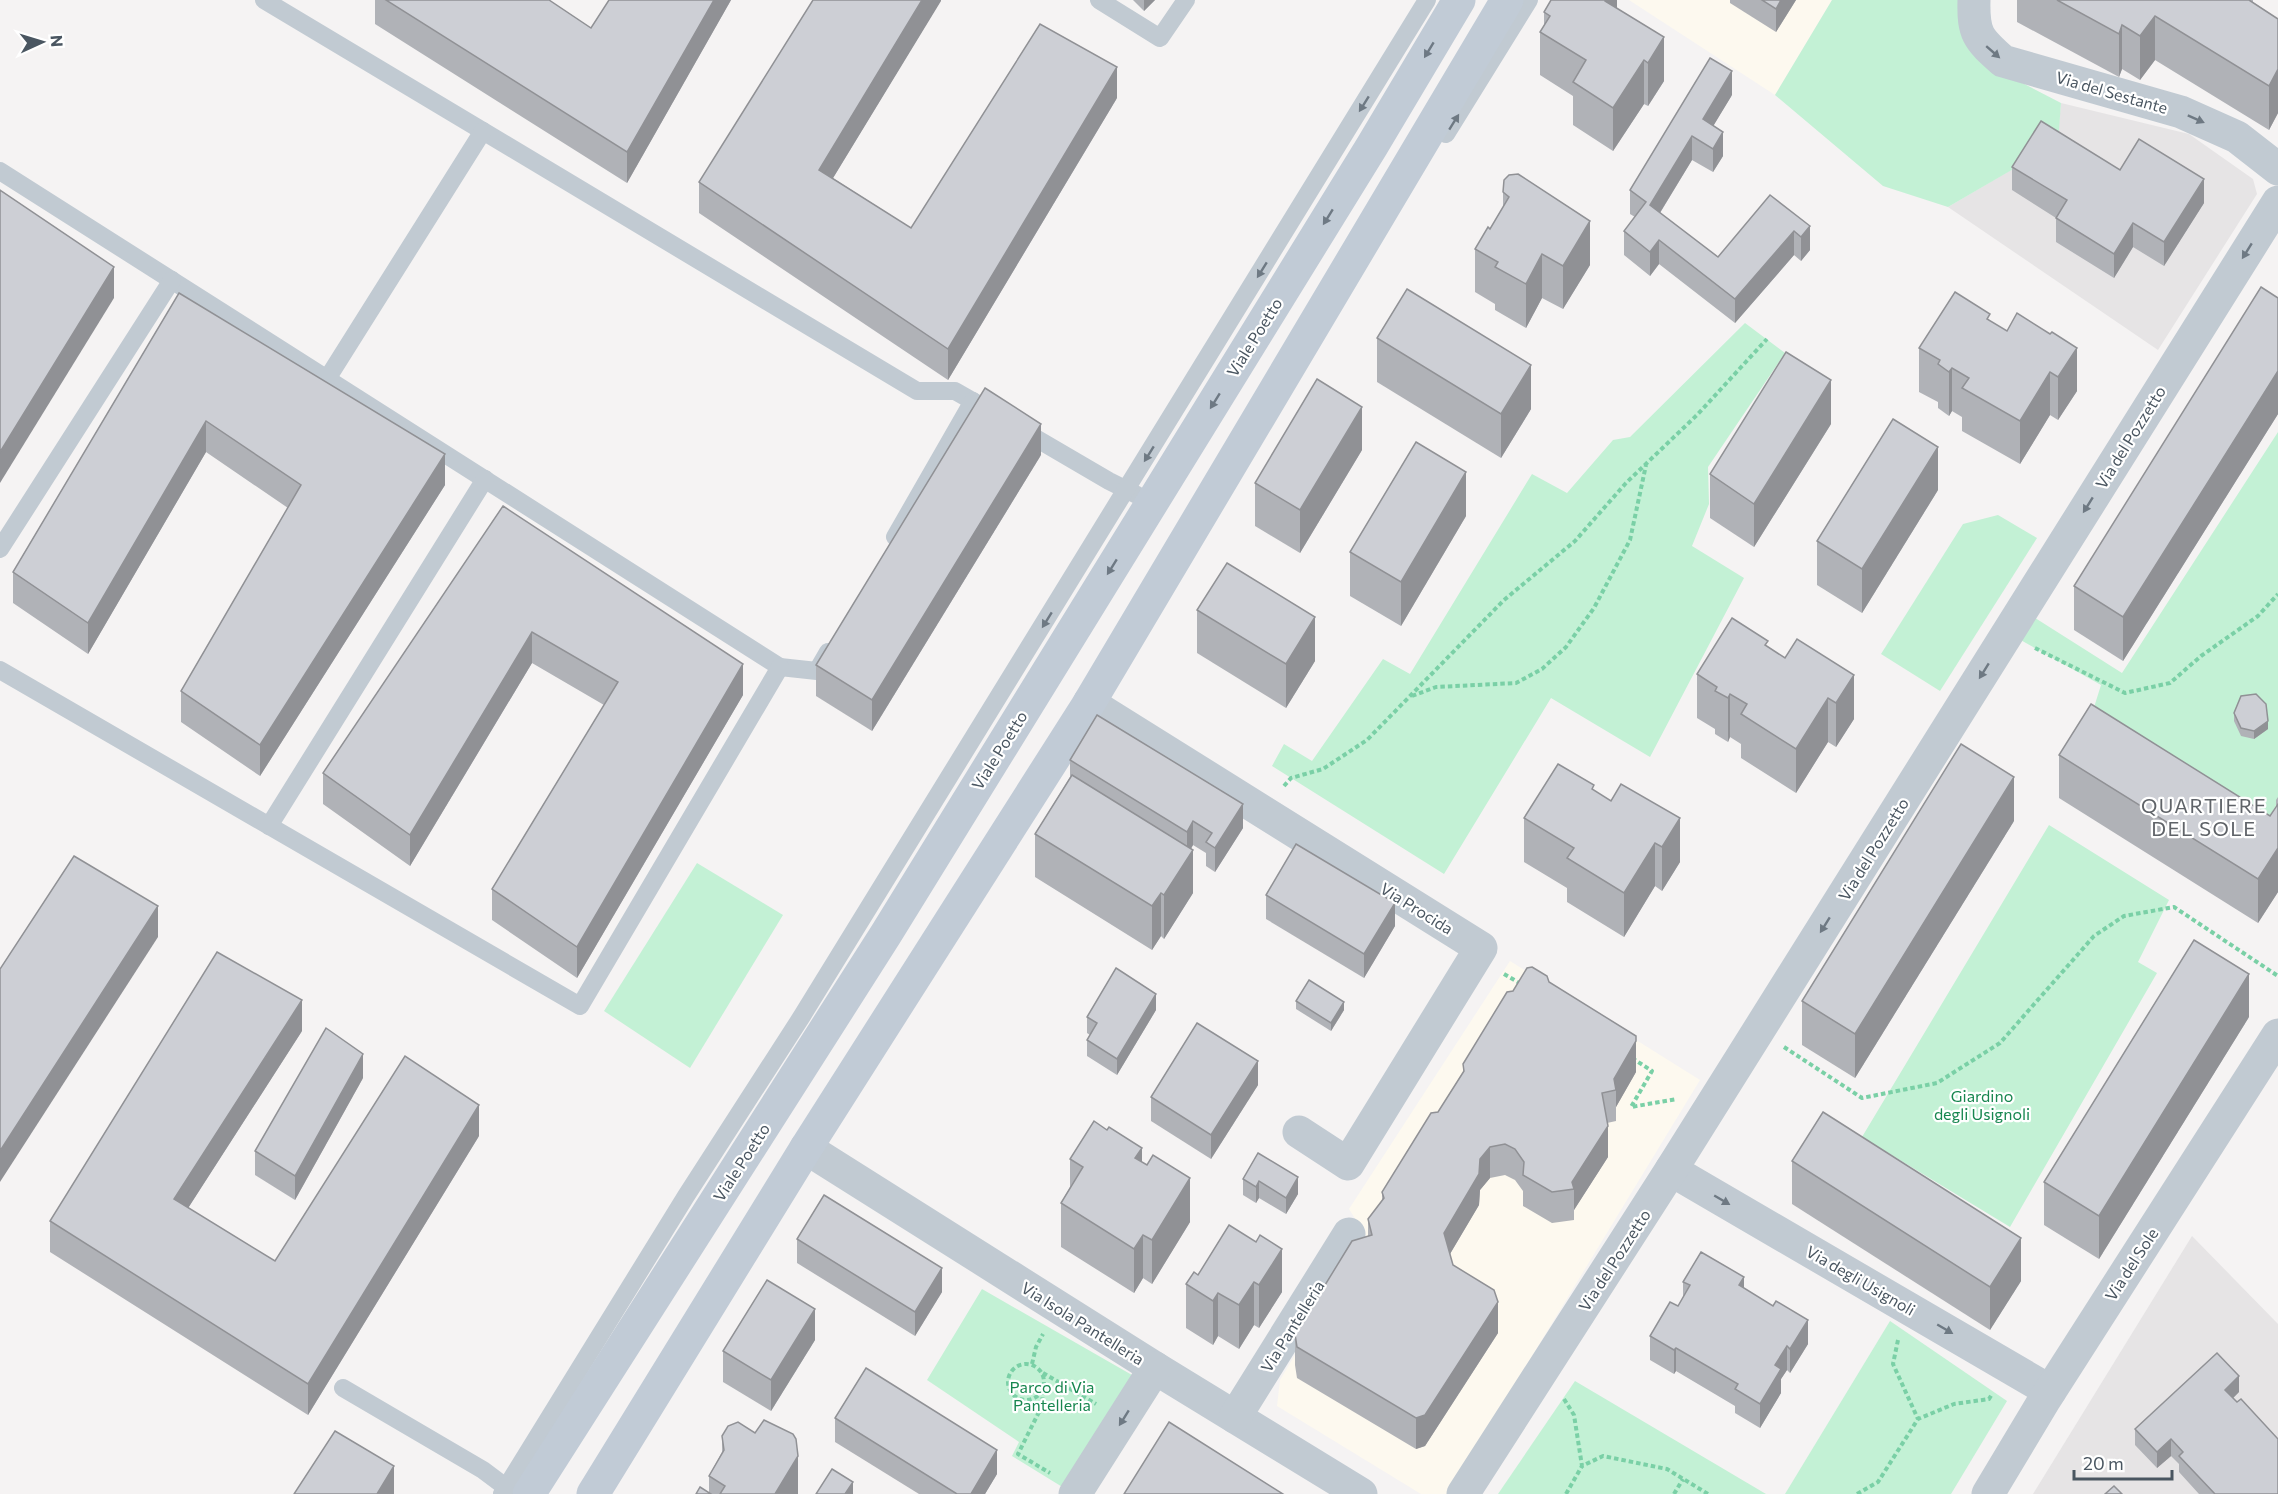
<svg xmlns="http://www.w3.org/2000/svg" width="2278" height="1494" viewBox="0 0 2278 1494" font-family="Commissioner,sans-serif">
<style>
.commercial{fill:#fdf9ef}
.education{fill:#e6e4e5}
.green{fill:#c3f1d5}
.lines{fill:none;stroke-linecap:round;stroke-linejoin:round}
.path{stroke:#7ad0a6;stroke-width:4;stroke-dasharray:4.5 3;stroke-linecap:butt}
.service{stroke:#c1cad2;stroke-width:18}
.minor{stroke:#c1cad2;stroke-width:33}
.secondary{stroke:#c1cbd6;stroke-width:33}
.wall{fill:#b0b2b7}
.shaded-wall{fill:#909195}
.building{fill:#cdcfd5;stroke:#909195;stroke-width:1.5}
.oneway{fill:#6e7984}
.oneway2{fill:#6e7983}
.labels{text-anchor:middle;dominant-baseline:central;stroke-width:4.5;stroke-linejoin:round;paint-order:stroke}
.street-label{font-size:16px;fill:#4a5661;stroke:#fff}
.park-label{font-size:16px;fill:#17864f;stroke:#fff}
.quarter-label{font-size:20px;letter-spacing:1.5px;fill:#5f6368;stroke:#fff}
</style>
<rect width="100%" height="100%" fill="#f5f3f3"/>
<g class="commercial">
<path d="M1629,0H1832L1775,95Z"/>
<path d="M1510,961L1700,1080L1448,1494H1421L1277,1406L1280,1380L1366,1236L1349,1209Z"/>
</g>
<g class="education">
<path d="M2061,103L2189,134L2253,179L2257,194L2158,350L1948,207L2057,143Z"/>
<path d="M2192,1236L2278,1324V1494H2033Z"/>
</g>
<g class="green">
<path d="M1832,0H1966L1980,61L2061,103L2058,143L1948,207L1883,186L1775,95Z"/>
<path d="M1745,323L1785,353L1708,467L1709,504L1692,546L1744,578L1650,757L1551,698L1444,874L1272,766L1284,744L1312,761L1383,659L1410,674L1532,474L1567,493L1613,440L1630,437Z"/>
<path d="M2278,432V802L2261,831L2091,717L2101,685L2017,638L2032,616L2122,673Z"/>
<path d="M1998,515L2037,538L1940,691L1881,654L1963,524Z"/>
<path d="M2049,825L2169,900L2138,962L2157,973L2010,1227L1862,1137Z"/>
<path d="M697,863L783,915L690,1068L604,1011Z"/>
<path d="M982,1289L1132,1375L1064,1488L1012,1456L1019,1442L927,1380Z"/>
<path d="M1890,1321L2007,1401L1951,1494H1785Z"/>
<path d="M1575,1381L1766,1494H1498Z"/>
</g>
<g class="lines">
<g class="path">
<path d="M2035,648L2125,693L2170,683L2201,656L2258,616L2278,594"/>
<path d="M1412,696L1436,687L1516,683L1542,669L1566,647L1594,608L1630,540L1646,465"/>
<path d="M1284,786L1291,778L1323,769L1367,740L1504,600L1575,541L1626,483L1697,415L1767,339"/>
<path d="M1504,974L1521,984"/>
<path d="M1784,1047L1862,1098L1937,1083L2000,1043L2094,936L2124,916L2174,907L2278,976"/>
<path d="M1632,1058L1652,1071L1631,1107L1677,1099"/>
<path d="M1898,1340L1893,1364L1918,1419"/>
<circle cx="1026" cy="1382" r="18"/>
<path d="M1032,1364L1036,1347L1043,1334"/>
<path d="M1043,1373L1096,1404"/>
<path d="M1043,1390L1042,1406L1018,1454L1050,1473"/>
<path d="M1564,1399L1574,1415L1582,1466L1603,1456L1667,1469L1708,1494"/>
<path d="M1566,1494L1582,1466"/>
<path d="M1674,1494L1683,1479"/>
<path d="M1857,1494L1878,1482L1918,1419L1954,1404L1989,1399L1992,1394"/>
</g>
<g class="service">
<path d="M264,0L917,391H955L983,407"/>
<path d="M1099,0L1160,38L1186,0"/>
<path d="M1446,134L1529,0"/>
<path d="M0,171L780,667L817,671L828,652"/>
<path d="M327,379L483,131"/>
<path d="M1020,429L1109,481L1137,495"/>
<path d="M895,537L973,401"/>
<path d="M0,549L172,280"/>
<path d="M0,670L580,1006L780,667"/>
<path d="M269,826L485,479"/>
<path d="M343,1388L483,1470L515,1494"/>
<path d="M502,1494L686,1196L802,1016L1427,0"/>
</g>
<g class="minor">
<path d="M1974,0C1973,34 1978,39 2003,61L2181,112L2237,137L2278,169"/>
<path d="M1089,703L1481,948L1348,1164L1299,1132"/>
<path d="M806,1148L1155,1368L1361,1494"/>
<path d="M1671,1170L2050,1391"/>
<path d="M1235,1417L1349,1234"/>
<path d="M1075,1494L1155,1368"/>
<path d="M1463,1494L1671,1170L2278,202"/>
<path d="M1988,1494L2045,1399L2278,1035"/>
</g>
<g class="secondary">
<path d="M529,1494L886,934L1372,146L1459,0"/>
<path d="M593,1494L806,1148L1089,703L1507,0"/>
</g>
</g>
<g class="wall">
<path d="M375,0H549L591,28L609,0H731L627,183L375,24Z"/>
<path d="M941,0L833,178L911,228L1117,98L948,380L699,213V182Z"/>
<path d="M1133,0H1155L1144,11Z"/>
<path d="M1617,0V8L1664,81L1648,106L1644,104L1613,151L1573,125V96L1540,75V32L1544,26V12Z"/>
<path d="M1730,0H1796L1776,32L1730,3Z"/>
<path d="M2017,0H2253V2L2278,19V113L2269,130L2155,60L2140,80L2122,69L2119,77L2017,22Z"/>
<path d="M1732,95L1713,126L1723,156L1713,172L1692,160L1660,213L1718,257L1810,226V250L1801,261L1794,255L1735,323L1659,264L1650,276L1624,255V231L1635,217L1630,214V190Z"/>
<path d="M2012,167L2120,170L2204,203L2164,266L2133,247L2114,278L2056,242V218L2012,190Z"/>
<path d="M1503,192L1590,265L1563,309L1542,298L1526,328L1495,310V304L1475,292V249L1490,229L1503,207Z"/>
<path d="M179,293L445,485L260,776L181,722V691L288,508L206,452L88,654L13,603V572Z"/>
<path d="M2278,298V414L2123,661L2074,630V586Z"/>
<path d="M1990,321L2077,391L2058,420L2050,415L2020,464L1962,431V417L1952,411L1949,416L1938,408V402L1919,392V348Z"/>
<path d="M1377,338L1531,409L1501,458L1377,382Z"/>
<path d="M1831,424L1754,547L1710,518V474Z"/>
<path d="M1362,450L1300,553L1255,526V483Z"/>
<path d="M1041,455L872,731L816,696V665Z"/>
<path d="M1938,490L1862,613L1817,585V541Z"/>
<path d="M503,506L743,695L577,978L492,920V889L604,705L532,663L410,866L323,804V773Z"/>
<path d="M1466,516L1401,626L1350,596V552Z"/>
<path d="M1197,610L1315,661L1286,708L1197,653Z"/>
<path d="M1768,647L1785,658L1854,719L1836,747L1828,742L1796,793L1741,758V744L1730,737L1728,742L1715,734V729L1697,718V674Z"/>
<path d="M2234,713L2268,729L2254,739L2241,736L2234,721Z"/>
<path d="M2059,755L2270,816L2276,808V800L2278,797V892L2258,923L2059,798Z"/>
<path d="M1070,760L1243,828L1215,872L1206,866V853L1193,845L1191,849L1193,893L1164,939L1161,936L1152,950L1035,877V834L1070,777Z"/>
<path d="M1594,791L1680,862L1662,891L1655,886L1624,937L1567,902V888L1524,862V818Z"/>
<path d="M2014,821L1855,1078L1802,1045V1001Z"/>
<path d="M1266,895L1395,926L1364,978L1266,919Z"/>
<path d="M1549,982L1636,1072L1616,1107V1121L1607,1123L1608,1157L1574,1210V1220L1552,1223L1523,1206V1191L1515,1180L1505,1175L1490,1178L1480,1190L1479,1205L1450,1254L1453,1265L1498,1333L1425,1446L1416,1449L1297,1378L1295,1365V1334L1368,1236V1219L1382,1201V1192L1438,1112L1463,1072V1064L1513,991Z"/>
<path d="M1296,1001L1344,1010L1331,1031L1296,1009Z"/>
<path d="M1156,1010L1117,1075L1087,1056V1040L1090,1035L1087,1033V1017Z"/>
<path d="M2249,1017L2099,1259L2044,1225V1182Z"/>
<path d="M302,1031L188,1208L275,1261L479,1136L308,1415L50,1252V1221Z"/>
<path d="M363,1078L295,1200L255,1175V1151Z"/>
<path d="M1258,1085L1211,1159L1151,1121V1097Z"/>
<path d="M1258,1153L1298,1194L1286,1214L1259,1198L1256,1203L1243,1195V1179Z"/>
<path d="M1070,1159L1142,1162L1190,1222L1152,1284L1143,1278L1134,1293L1061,1247V1203L1070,1187Z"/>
<path d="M1792,1161L2021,1281L1990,1330L1792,1204Z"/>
<path d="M1229,1225L1282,1292L1259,1328L1254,1325L1239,1349L1218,1336L1213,1345L1186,1328V1284L1198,1275Z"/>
<path d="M797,1239L942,1292L915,1336L797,1263Z"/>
<path d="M1683,1282L1744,1288L1808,1344L1790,1373L1787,1370L1781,1379V1393L1760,1428L1735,1413V1406L1676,1371L1674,1374L1650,1360V1336L1678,1306L1683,1297Z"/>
<path d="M815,1340L771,1411L723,1382V1351Z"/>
<path d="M2239,1392L2233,1398L2278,1494H2199L2179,1472V1464L2171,1456L2157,1468L2135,1445V1429Z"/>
<path d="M835,1418L997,1474L985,1494H919L835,1442Z"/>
<path d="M722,1436L798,1494H696L709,1493V1476L722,1452Z"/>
</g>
<g class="shaded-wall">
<path d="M714,0H731L627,183V152Z"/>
<path d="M922,0H941V1L819,201V170Z"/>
<path d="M1144,0H1155L1144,11Z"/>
<path d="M1605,0H1617V25L1605,44Z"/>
<path d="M1781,0H1796L1776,32V9Z"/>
<path d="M2155,16V60L2140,80V36Z"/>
<path d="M2122,25V69L2119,77V34Z"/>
<path d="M1664,37V81L1648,106V63Z"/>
<path d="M1644,60V104L1613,151V108Z"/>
<path d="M1117,67V98L948,380V349Z"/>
<path d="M2278,69V113L2269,130V86Z"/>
<path d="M1732,71V95L1703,143V119Z"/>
<path d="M1723,132V156L1713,172V149Z"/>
<path d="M1692,136V160L1650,229V205Z"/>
<path d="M2204,179V203L2164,266V242Z"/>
<path d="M1590,221V265L1563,309V266Z"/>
<path d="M2133,223V247L2114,278V254Z"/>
<path d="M1810,226V250L1801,261V237Z"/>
<path d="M1794,231V255L1735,323V299Z"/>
<path d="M1659,240V264L1650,276V252Z"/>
<path d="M1542,254V298L1526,328V284Z"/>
<path d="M114,267V298L0,483V452Z"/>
<path d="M2077,348V391L2058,420V377Z"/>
<path d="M1531,365V409L1501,458V414Z"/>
<path d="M1952,368V411L1949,416V372Z"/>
<path d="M2278,371V414L2123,661V617Z"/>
<path d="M2050,372V415L2020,464V421Z"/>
<path d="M1831,380V424L1754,547V504Z"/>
<path d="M1362,407V450L1300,553V510Z"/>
<path d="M206,421V452L88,654V623Z"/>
<path d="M1041,424V455L872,731V700Z"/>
<path d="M1938,447V490L1862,613V569Z"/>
<path d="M445,454V485L260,776V745Z"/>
<path d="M1466,472V516L1401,626V582Z"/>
<path d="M1315,617V661L1286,708V664Z"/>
<path d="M532,632V663L410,866V835Z"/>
<path d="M743,664V695L577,978V947Z"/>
<path d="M1854,675V719L1836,747V703Z"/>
<path d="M1730,694V737L1728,742V698Z"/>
<path d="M1828,698V742L1796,793V749Z"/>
<path d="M2268,721V729L2254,739V731Z"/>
<path d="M2014,777V821L1855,1078V1034Z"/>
<path d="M1243,804V828L1215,872V848Z"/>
<path d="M1680,818V862L1662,891V847Z"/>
<path d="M1193,821V845L1187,855V832Z"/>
<path d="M1655,843V886L1624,937V893Z"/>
<path d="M2278,848V892L2258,923V879Z"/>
<path d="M1193,850V893L1164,939V895Z"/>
<path d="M1161,893V936L1152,950V906Z"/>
<path d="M1395,903V926L1364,978V954Z"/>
<path d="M158,906V937L0,1182V1151Z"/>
<path d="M2249,974V1017L2099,1259V1216Z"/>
<path d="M1156,994V1010L1117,1075V1059Z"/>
<path d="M302,1000V1031L174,1230V1199Z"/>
<path d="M1344,1002V1010L1331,1031V1023Z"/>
<path d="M1636,1041V1072L1616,1107V1090L1614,1079Z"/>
<path d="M363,1054V1078L295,1200V1176Z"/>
<path d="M1258,1061V1085L1211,1159V1135Z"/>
<path d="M479,1105V1136L308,1415V1384Z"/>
<path d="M1608,1126V1157L1574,1210V1189L1572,1182Z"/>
<path d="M1490,1147V1178L1480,1190L1479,1205L1444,1264V1233L1480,1159Z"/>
<path d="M1142,1148V1192L1135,1158Z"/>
<path d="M1298,1177V1194L1286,1214V1198Z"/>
<path d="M1190,1178V1222L1152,1284V1240Z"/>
<path d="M1259,1181V1198L1256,1203V1187Z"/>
<path d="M1143,1235V1278L1134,1293V1249Z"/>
<path d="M2021,1238V1281L1990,1330V1287Z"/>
<path d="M1282,1249V1292L1259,1328V1285Z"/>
<path d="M942,1268V1292L915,1336V1312Z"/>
<path d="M1744,1277V1301L1739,1285Z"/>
<path d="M1254,1282V1325L1239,1349V1305Z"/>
<path d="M1218,1293V1336L1213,1345V1301Z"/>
<path d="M1498,1302V1333L1425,1446L1416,1449V1418Z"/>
<path d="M815,1309V1340L771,1411V1380Z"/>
<path d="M1808,1320V1344L1790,1373V1349Z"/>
<path d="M1787,1346V1370L1781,1379V1393L1760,1428V1404L1775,1365Z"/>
<path d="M1676,1348V1371L1674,1374V1350Z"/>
<path d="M2239,1376V1392L2225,1406V1390Z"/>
<path d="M2171,1439V1456L2157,1468V1452Z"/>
<path d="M997,1450V1474L985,1494H971Z"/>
<path d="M798,1456V1494H775Z"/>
<path d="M394,1466V1494H377Z"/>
<path d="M853,1482V1494H845Z"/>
</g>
<g class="building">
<path d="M386,0H549L591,28L609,0H714L627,152Z"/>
<path d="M813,0H922L819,170L911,228L1040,24L1117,67L948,349L699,182Z"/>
<path d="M1551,0H1605V1L1664,37L1648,63L1644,60L1613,108L1573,82L1586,60L1540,32L1550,16L1544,12Z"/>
<path d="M1762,0H1781L1776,9Z"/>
<path d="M2057,0H2249L2278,19V69L2269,86L2155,16L2140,36L2122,25L2119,34Z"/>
<path d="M1710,58L1732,71L1703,119L1723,132L1713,149L1692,136L1650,205L1718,257L1770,195L1810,226L1801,237L1794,231L1735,299L1659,240L1650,252L1624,231L1646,202L1630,190Z"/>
<path d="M2041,121L2120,170L2139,139L2204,179L2164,242L2133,223L2114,254L2056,218L2067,200L2012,167Z"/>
<path d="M1518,174L1590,221L1563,266L1542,254L1526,284L1495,267L1498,262L1475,249L1488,227L1490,229L1509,197L1503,192L1504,180L1509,175Z"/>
<path d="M0,190L114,267L0,452Z"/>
<path d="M2261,287L2278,298V371L2123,617L2074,586Z"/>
<path d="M1407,289L1531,365L1501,414L1377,338Z"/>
<path d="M1955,292L1990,314L1987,319L2007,331L2017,313L2050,334L2052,332L2077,348L2058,377L2050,372L2020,421L1962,388L1969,378L1952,368L1949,372L1938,364L1940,360L1919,348Z"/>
<path d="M179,293L445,454L260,745L181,691L301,485L206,421L88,623L13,572Z"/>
<path d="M1786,352L1831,380L1754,504L1710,474Z"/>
<path d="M1317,379L1362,407L1300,510L1255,483Z"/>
<path d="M985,388L1041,424L872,700L816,665Z"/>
<path d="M1893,419L1938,447L1862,569L1817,541Z"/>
<path d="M1416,442L1466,472L1401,582L1350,552Z"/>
<path d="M503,506L743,664L577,947L492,889L618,682L532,632L410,835L323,773Z"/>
<path d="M1227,563L1315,617L1286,664L1197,610Z"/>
<path d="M1732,618L1768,641L1765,645L1785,658L1797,639L1854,675L1836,703L1828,698L1796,749L1741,714L1747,704L1730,694L1728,698L1715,691L1717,687L1697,674Z"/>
<path d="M2256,694L2266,704L2268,721L2254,731L2241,728L2234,713L2241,696Z"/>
<path d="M2091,704L2270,816L2278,804V848L2258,879L2059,755Z"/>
<path d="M1097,715L1243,804L1215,848L1206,842L1212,833L1193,821L1187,832L1070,760Z"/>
<path d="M1961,744L2014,777L1855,1034L1802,1001Z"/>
<path d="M1558,764L1594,785L1592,789L1611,801L1621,784L1680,818L1662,847L1655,843L1624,893L1567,858L1574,848L1524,818Z"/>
<path d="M1072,775L1193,850L1164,895L1161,893L1152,906L1035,834Z"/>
<path d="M1296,844L1395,903L1364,954L1266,895Z"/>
<path d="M74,856L158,906L0,1151V969Z"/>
<path d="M2194,940L2249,974L2099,1216L2044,1182Z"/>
<path d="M217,952L302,1000L174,1199L275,1261L405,1056L479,1105L308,1384L50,1221Z"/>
<path d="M1532,967L1547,976L1549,982L1636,1036V1041L1614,1079L1616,1090L1602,1093L1608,1126L1572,1182L1574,1189L1552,1192L1523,1175L1524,1162L1515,1149L1505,1144L1490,1147L1480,1159L1479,1174L1444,1233L1453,1265L1494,1290L1498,1302L1425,1415L1416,1418L1297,1347L1295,1334L1352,1241L1372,1235L1368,1219L1384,1198L1382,1192L1431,1113L1438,1112L1464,1071L1463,1064L1507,992L1513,991L1527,968Z"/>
<path d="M1116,968L1156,994L1117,1059L1087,1040L1097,1023L1087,1017Z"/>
<path d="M1309,980L1344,1002L1331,1023L1296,1001Z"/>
<path d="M1197,1023L1258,1061L1211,1135L1151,1097Z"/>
<path d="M326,1028L363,1054L295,1176L255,1151Z"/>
<path d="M1823,1112L2021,1238L1990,1287L1792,1161Z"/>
<path d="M1094,1121L1107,1130L1109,1127L1142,1148L1135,1158L1147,1165L1153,1155L1190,1178L1152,1240L1143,1235L1134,1249L1061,1203L1083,1167L1070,1159Z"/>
<path d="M1258,1153L1298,1177L1286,1198L1259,1181L1256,1187L1243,1179Z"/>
<path d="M824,1195L942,1268L915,1312L797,1239Z"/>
<path d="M1229,1225L1256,1242L1260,1235L1282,1249L1259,1285L1254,1282L1239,1305L1218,1293L1213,1301L1186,1284L1194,1272L1198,1275Z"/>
<path d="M1701,1252L1744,1277L1739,1285L1773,1306L1776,1301L1808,1320L1790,1349L1787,1346L1775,1365L1781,1369L1760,1404L1735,1389L1738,1384L1676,1348L1674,1350L1650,1336L1670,1302L1678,1306L1690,1285L1683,1282Z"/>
<path d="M767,1280L815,1309L771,1380L723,1351Z"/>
<path d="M2217,1353L2239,1376L2225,1390L2237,1402L2241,1399L2278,1439V1494H2215L2179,1456L2183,1452L2171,1439L2157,1452L2135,1429Z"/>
<path d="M866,1368L997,1450L971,1494H957L835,1418Z"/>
<path d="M764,1420L793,1434L796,1439L798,1456L775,1494H720L725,1486L709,1476L724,1450L722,1436L728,1426L738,1422L755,1433Z"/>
<path d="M1169,1422L1283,1494H1124Z"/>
<path d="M335,1431L394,1466L377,1494H294Z"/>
<path d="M832,1469L853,1482L845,1494H816Z"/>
<path d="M2114,1486L2122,1494H2105Z"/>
<path d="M700,1487L711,1494H696Z"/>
</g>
<defs><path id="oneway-solid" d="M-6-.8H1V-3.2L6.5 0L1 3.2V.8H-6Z" transform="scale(1.5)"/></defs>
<g class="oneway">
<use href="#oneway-solid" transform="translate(1429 50) rotate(121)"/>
<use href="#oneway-solid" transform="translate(1328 217) rotate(122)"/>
<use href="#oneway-solid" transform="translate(1215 401) rotate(122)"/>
<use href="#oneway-solid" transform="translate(1112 567) rotate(122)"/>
</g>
<g class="oneway2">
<use href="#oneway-solid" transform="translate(1993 52) rotate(41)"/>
<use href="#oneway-solid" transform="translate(1364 104) rotate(122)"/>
<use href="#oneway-solid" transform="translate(2196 119) rotate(24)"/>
<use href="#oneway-solid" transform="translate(1454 122) rotate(-58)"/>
<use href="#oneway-solid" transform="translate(2247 251) rotate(122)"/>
<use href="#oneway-solid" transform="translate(1262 270) rotate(122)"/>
<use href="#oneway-solid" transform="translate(1149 454) rotate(122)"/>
<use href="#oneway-solid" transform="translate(2088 505) rotate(122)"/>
<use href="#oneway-solid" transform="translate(1047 620) rotate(122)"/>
<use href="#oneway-solid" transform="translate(1984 671) rotate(122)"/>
<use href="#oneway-solid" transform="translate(1825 925) rotate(122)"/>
<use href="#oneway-solid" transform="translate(1722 1200) rotate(30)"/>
<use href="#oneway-solid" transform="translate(1945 1329) rotate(30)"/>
<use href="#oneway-solid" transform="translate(1124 1418) rotate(122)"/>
</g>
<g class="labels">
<g class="street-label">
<text transform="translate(2112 92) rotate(16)">Via del Sestante</text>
<text transform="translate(1254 337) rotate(-58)">Viale Poetto</text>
<text transform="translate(2130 437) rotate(-58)">Via del Pozzetto</text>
<text transform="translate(999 750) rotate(-58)">Viale Poetto</text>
<text transform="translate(1873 849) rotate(-58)">Via del Pozzetto</text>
<text transform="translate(1417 908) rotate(32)">Via Procida</text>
<text transform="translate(741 1162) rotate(-57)">Viale Poetto</text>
<text transform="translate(1614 1260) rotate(-57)">Via del Pozzetto</text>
<text transform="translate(2131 1264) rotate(-57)">Via del Sole</text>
<text transform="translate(1861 1280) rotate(30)">Via degli Usignoli</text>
<text transform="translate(1083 1323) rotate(32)">Via Isola Pantelleria</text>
<text transform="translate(1292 1326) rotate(-58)">Via Pantelleria</text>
</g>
<g class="park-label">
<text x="1982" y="1095">Giardino<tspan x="1982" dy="18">degli Usignoli</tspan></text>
<text x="1052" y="1386">Parco di Via<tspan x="1052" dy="18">Pantelleria</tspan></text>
</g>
<g class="quarter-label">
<text x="2204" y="805">QUARTIERE<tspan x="2204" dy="23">DEL SOLE</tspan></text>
</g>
</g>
<g transform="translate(42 42) rotate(86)" stroke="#ffffff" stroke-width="4.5" paint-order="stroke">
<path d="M0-4.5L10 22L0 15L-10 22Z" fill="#4a5661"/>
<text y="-9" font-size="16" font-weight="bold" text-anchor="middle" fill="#4a5661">N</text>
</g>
<path d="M2074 1470v9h98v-9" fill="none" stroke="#4a5661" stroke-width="3"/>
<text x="2083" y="1470" font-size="18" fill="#4a5661" stroke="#ffffff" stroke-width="4.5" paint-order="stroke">20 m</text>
</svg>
